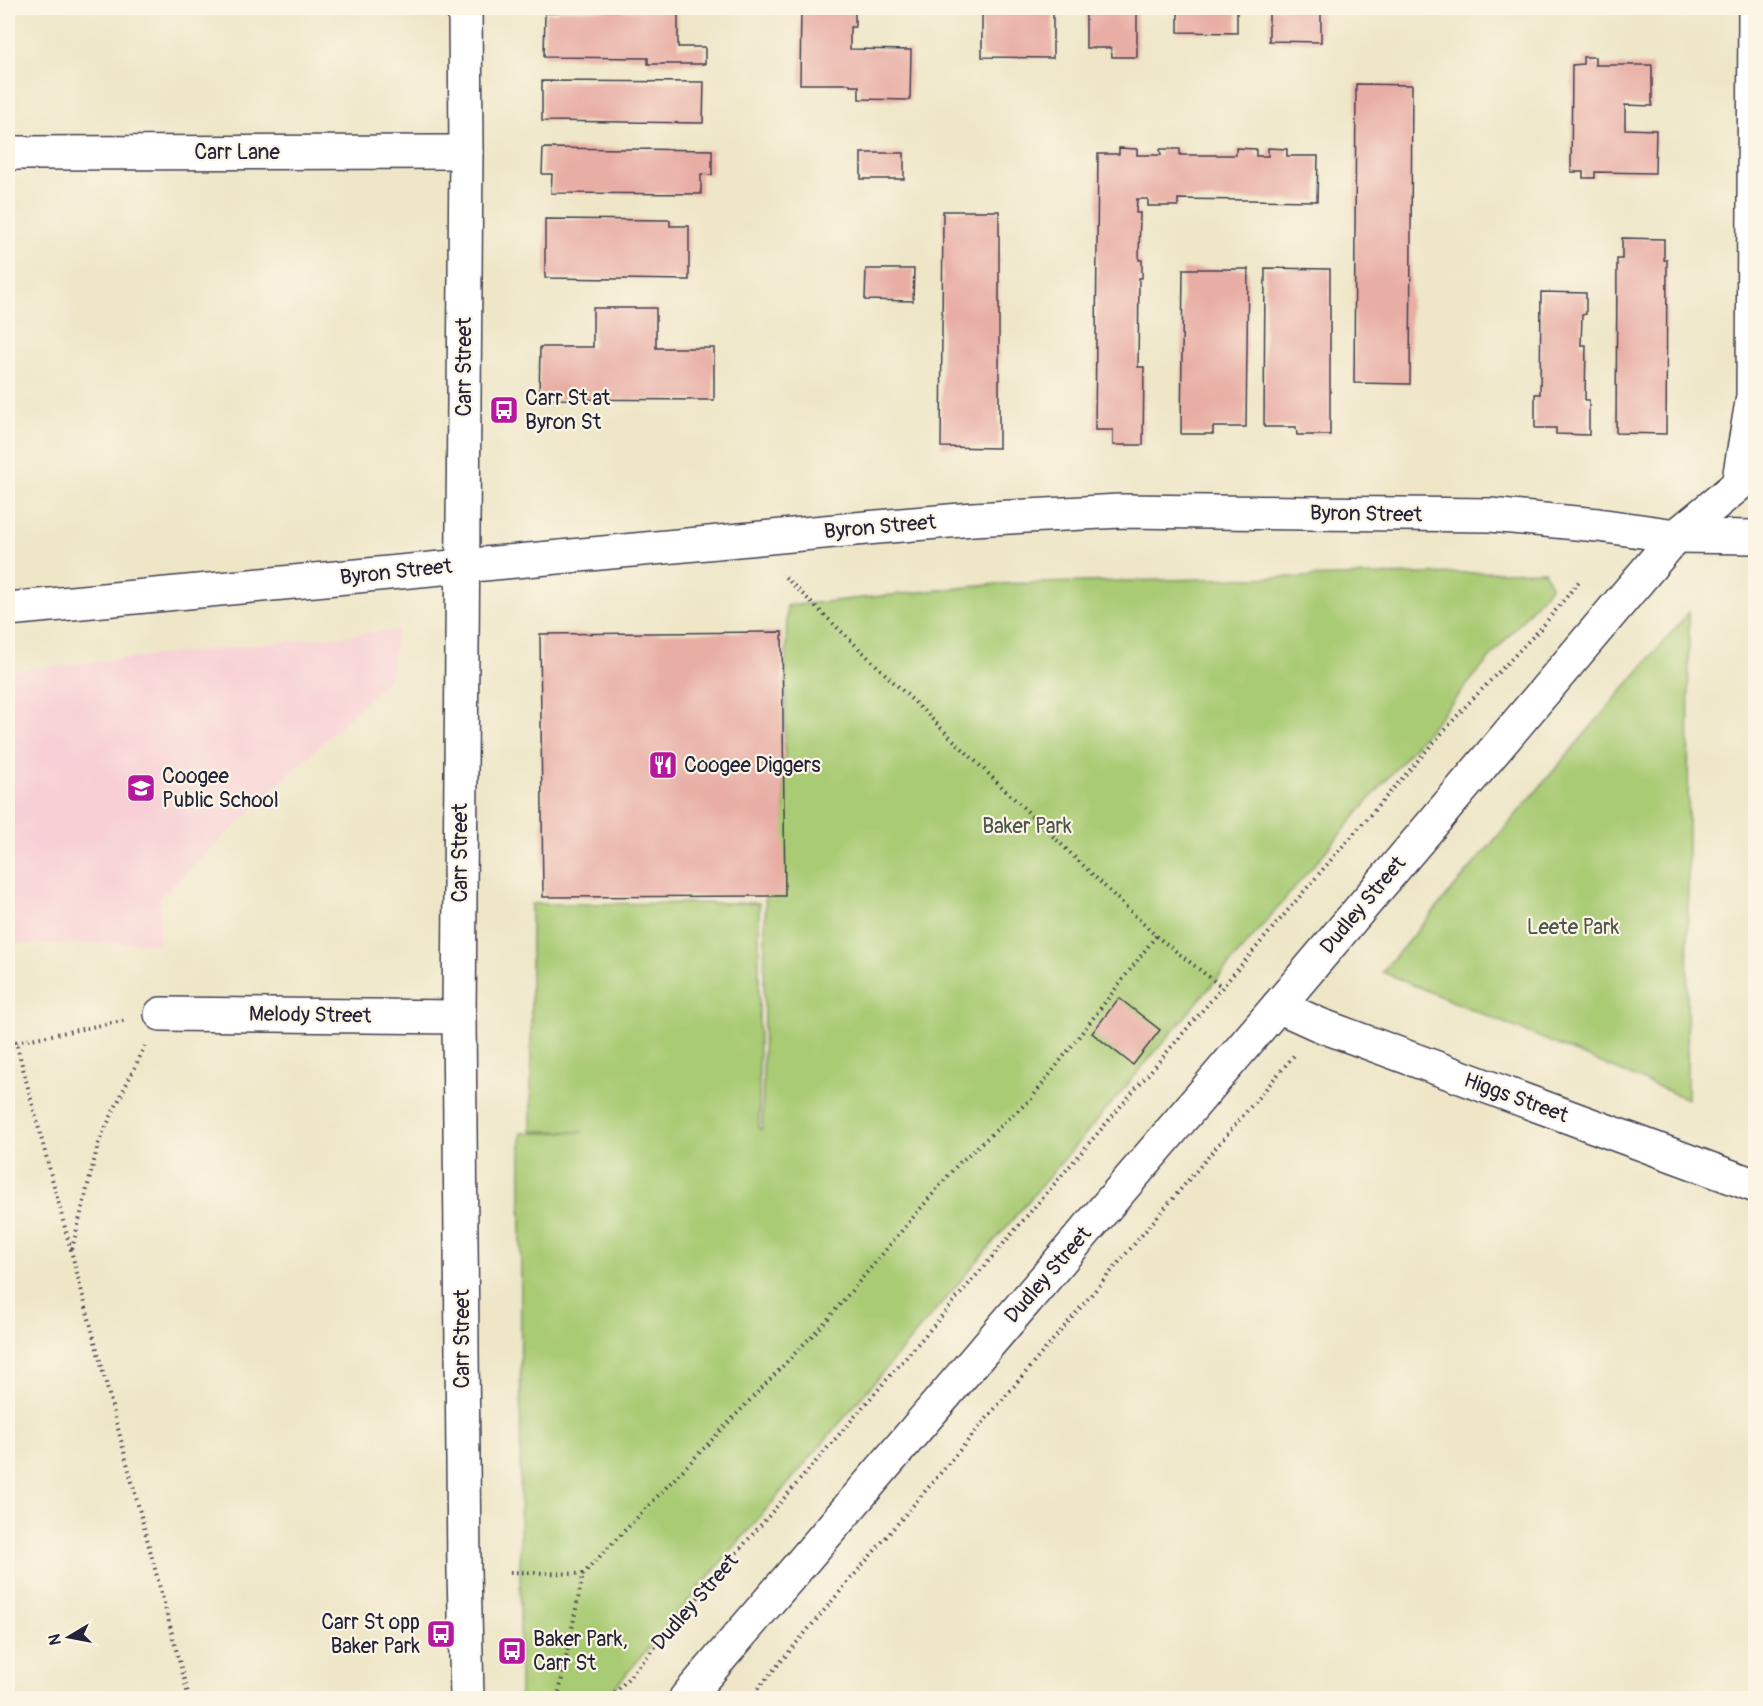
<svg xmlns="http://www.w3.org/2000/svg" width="1763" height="1706" viewBox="0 0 1763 1706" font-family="Pangolin,sans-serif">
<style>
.built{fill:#f7cfd5}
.green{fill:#a9cb73;stroke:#667657;stroke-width:1.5}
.building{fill:#e8ada4}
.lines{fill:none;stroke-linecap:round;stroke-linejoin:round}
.minor-casing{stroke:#413f50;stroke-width:36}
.path{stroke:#413f50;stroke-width:4;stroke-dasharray:1.5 4.5;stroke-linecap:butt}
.minor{stroke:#fff;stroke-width:33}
.labels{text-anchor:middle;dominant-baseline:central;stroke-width:4.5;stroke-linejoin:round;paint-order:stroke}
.street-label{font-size:21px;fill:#22223b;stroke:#fcf5e5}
.poi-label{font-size:21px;fill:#22223b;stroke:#fcf5e5;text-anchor:start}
.park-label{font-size:21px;fill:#4a554c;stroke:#fcf5e5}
</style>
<rect width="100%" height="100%" fill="#fcf5e5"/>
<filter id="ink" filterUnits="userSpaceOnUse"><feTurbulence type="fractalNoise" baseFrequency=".0167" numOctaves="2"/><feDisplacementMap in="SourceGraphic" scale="12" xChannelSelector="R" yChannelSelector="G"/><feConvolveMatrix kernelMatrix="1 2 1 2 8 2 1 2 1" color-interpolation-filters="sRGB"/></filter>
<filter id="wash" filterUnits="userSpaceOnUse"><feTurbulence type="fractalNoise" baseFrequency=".008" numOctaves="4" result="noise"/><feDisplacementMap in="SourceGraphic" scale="24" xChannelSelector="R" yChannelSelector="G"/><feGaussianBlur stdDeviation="1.35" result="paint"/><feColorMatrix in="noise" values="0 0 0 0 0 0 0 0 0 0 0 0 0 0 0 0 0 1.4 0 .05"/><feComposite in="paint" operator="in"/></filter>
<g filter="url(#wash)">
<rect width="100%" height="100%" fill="#eee6c7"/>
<path class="built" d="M397,630L390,678L160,898L159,943L8,944V671Z"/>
<g class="green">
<path d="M1544,571L1551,586L606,1698H520L521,1133L584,1132L531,1131V904L759,903V1129H762L766,864L783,858L787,606L997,584Z"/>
<path d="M1689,612L1687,1099L1382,972Z"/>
</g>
<g id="blocks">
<g class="building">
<path d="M801,8H855V27H850V49L911,50L910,100L859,99V86H850V84H800Z"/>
<path d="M982,8H1053V58L982,57Z"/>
<path d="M1086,8H1137V57H1112L1111,48H1086Z"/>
<path d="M1178,8H1237V33L1178,32Z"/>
<path d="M1269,8H1321V42L1269,41Z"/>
<path d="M558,10L678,11V47H705V64H648V58L544,57L545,13H558Z"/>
<path d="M1583,57H1595V65H1652V106L1625,105V129L1656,130L1655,173L1595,172V178H1583V172H1571L1572,65L1583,64Z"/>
<path d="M542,81L704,82L703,123L542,121Z"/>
<path d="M1356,84L1412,85L1410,384L1354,383Z"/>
<path d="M543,148L712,150V175L701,174V194L551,193L552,174H542Z"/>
<path d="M1119,148L1137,149V155H1161L1160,149H1180V155H1236V148L1256,149V156H1268V148L1287,149V156H1318L1317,201L1178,199V206H1148V199H1137L1136,213H1140L1139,260H1142V278H1139L1138,367H1144L1143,445H1113V430H1095L1098,154H1119Z"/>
<rect x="861" y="153" width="43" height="26"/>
<path d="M943,211H999V448L941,447Z"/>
<path d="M545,219L670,220V226H689V280L545,278Z"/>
<path d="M1622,238L1664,239V260H1667L1666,434L1616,433L1617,259H1622Z"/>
<path d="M1265,268L1330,269V435H1297L1296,427H1264Z"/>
<path d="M866,269H914L913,301L865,300Z"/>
<path d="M1183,269H1248L1246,427H1213V434H1181Z"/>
<path d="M1541,292L1586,293V314L1582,315L1581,345H1586L1585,400H1589V435L1556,434V428H1535V394H1540Z"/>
<path d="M593,308H656V348H714V400L539,399L540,347H593Z"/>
<path d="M782,632L785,896L543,897L540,634Z"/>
<path d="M1119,998L1160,1030L1133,1065L1092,1033Z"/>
</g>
</g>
</g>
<g filter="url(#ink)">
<use href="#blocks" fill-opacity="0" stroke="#413f50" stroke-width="1.5"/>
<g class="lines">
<g class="minor-casing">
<g id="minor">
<path d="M465,8L466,152L459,1017L464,1570L467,1698"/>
<path d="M8,153L466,152"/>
<path d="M8,609L866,528L973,519L1120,511L1490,515L1598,525L1676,536L1756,537"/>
<path d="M1278,1006L1320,1025L1756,1186"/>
<path d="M161,1014L459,1017"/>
<path d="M686,1698L1278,1006L1676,536L1738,485L1753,396L1755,8"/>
</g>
</g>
<g class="path">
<path d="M1156,936L1222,987"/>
<path d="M8,1042H16L189,1698"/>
<path d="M16,1042L127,1020"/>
<path d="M72,1249L99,1141L145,1046"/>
<path d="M510,1572L583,1574"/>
<path d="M558,1698L583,1574L826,1321L958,1164L1031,1099L1156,936L782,574"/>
<path d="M611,1698L934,1325L1342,847L1464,708L1543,626L1580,580"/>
<path d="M750,1698L1296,1053"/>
</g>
<use href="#minor" class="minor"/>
</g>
</g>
<defs>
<g id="bus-square" transform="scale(1.5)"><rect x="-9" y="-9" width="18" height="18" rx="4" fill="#b5179e" stroke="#fcf5e5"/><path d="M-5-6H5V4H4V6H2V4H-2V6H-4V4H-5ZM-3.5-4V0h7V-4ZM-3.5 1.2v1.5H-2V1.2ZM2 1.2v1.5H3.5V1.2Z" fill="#fff"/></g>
<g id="restaurant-square" transform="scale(1.5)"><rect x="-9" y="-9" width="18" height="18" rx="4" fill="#b5179e" stroke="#fcf5e5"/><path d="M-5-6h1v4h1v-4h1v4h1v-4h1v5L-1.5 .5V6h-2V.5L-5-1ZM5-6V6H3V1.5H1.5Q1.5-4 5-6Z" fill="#fff"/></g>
<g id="school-square" transform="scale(1.5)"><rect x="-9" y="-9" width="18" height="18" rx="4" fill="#b5179e" stroke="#fcf5e5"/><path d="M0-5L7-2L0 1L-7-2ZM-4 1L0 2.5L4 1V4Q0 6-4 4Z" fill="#fff"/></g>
</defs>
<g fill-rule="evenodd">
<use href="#bus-square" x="504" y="410"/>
<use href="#restaurant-square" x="663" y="765"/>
<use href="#school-square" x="141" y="788"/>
<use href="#bus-square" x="441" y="1634"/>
<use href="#bus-square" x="512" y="1651"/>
</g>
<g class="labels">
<g class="street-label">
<text x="237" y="152">Carr Lane</text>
<text transform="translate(464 367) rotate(-90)">Carr Street</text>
<text transform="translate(1366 514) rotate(1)">Byron Street</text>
<text transform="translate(880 527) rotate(-5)">Byron Street</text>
<text transform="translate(396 572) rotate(-6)">Byron Street</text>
<text transform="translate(460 853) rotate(-90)">Carr Street</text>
<text transform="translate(1363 905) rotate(-50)">Dudley Street</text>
<text transform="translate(310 1015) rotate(1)">Melody Street</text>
<text transform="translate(1516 1098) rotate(20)">Higgs Street</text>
<text transform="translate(1048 1275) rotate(-49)">Dudley Street</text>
<text transform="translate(462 1339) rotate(-90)">Carr Street</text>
<text transform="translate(695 1602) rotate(-49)">Dudley Street</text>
</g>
<g class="poi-label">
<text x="525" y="398">Carr St at<tspan x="525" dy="24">Byron St</tspan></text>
<text x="684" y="765">Coogee Diggers</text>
<text x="162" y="776">Coogee<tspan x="162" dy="24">Public School</tspan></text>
<text x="420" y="1622" text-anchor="end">Carr St opp<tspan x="420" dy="24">Baker Park</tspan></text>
<text x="533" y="1639">Baker Park,<tspan x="533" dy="24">Carr St</tspan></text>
</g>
<g class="park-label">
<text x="1027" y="826">Baker Park</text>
<text x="1573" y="927">Leete Park</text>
</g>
</g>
<rect width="1763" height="1706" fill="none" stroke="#fcf5e5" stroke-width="30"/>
<g transform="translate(69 1637) rotate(260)" stroke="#fcf5e5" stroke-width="4.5" paint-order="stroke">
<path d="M0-4.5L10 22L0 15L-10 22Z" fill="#22223b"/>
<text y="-9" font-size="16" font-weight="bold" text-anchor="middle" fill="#22223b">N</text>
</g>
</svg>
